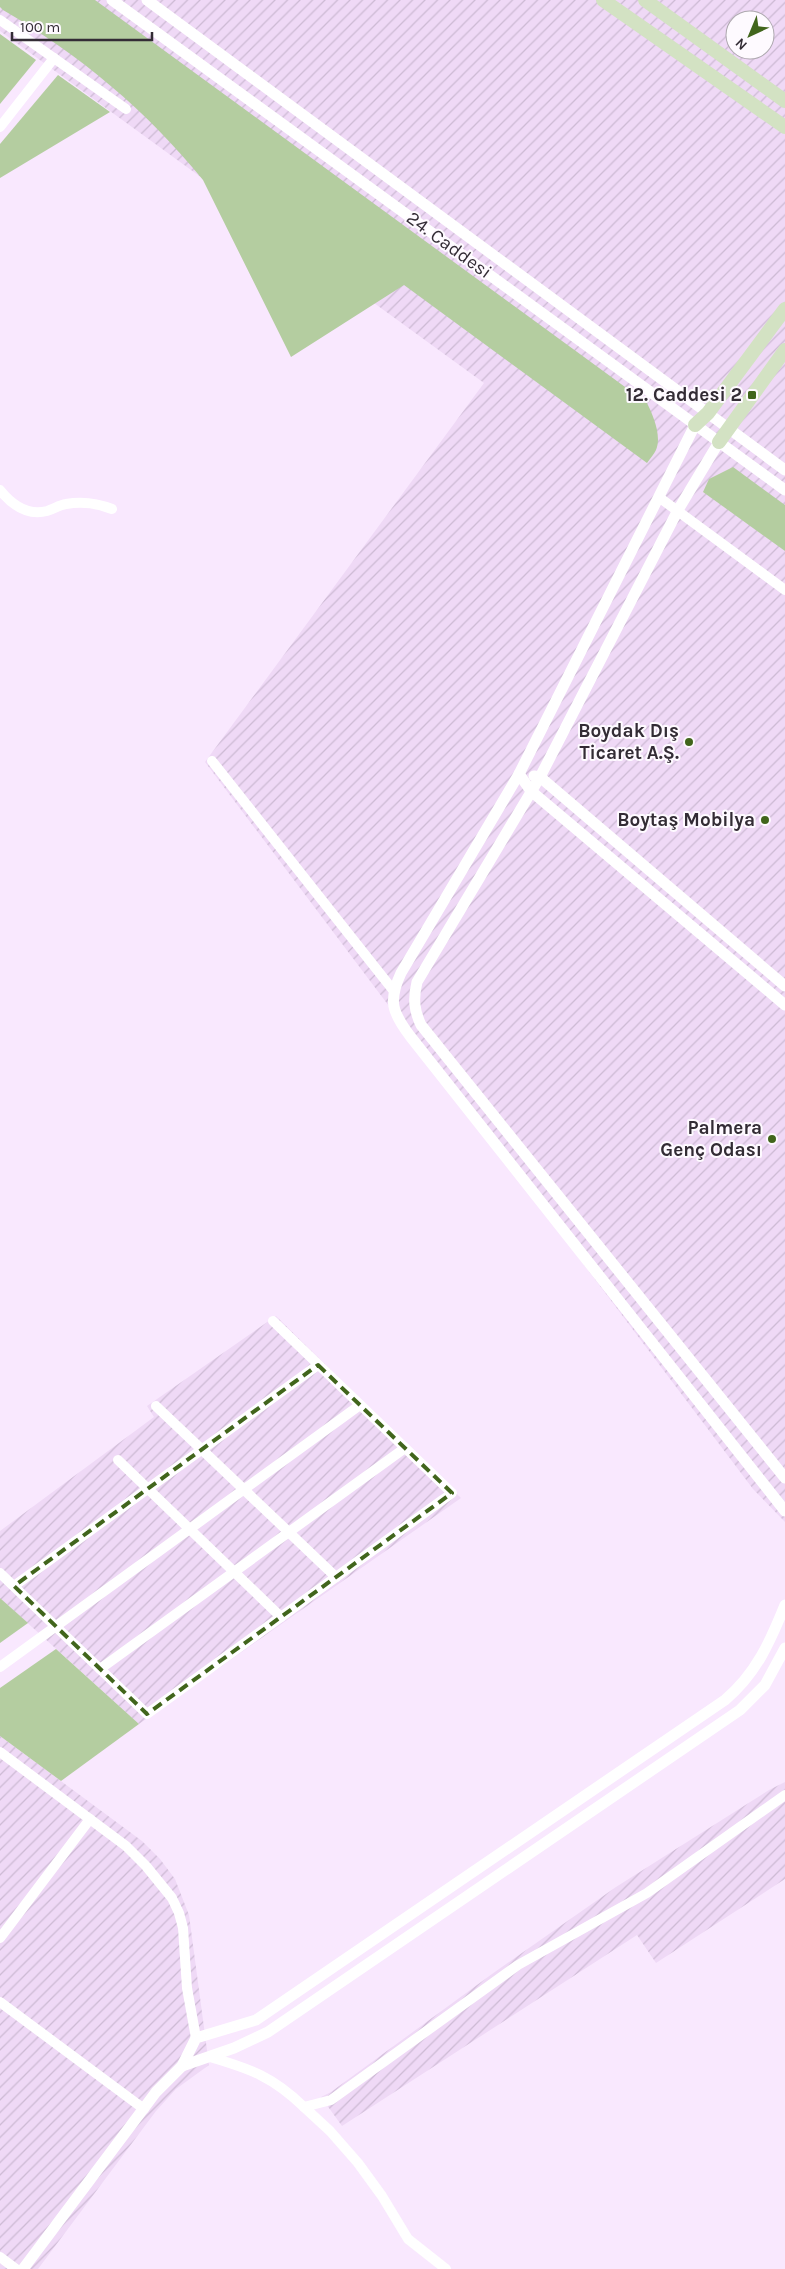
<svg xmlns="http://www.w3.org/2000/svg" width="785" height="2269" viewBox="0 0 785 2269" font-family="Karla,sans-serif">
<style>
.industrial{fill:url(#industrial-furrows);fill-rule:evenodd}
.grass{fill:#b4cda0}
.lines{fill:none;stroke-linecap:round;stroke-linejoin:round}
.minor{stroke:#fff;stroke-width:10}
.tertiary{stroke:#fff;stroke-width:11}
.secondary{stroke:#d3e2c3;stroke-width:14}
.marked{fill:none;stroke:#41651c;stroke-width:4;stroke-dasharray:10 6;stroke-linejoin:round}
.poi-dot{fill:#41651c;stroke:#fefaff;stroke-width:2}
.labels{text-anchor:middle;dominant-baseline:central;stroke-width:4;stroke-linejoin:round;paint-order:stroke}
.street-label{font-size:19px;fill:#332c35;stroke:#fefaff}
.poi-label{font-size:19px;font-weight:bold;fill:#332c35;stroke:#fefaff;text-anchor:end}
</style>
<defs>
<pattern id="industrial-furrows" width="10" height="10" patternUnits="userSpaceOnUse" patternTransform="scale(1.25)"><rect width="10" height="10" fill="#efd9f6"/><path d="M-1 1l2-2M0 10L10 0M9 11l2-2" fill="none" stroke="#cdbad4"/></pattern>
</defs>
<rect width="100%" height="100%" fill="#f9e8fe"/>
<g class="industrial">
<path d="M0,0H785V1522L753,1489L205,762L484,383L0,31ZM735,20H765V50H735Z"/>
<path d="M276,1316L461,1498L139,1724L0,1598V1531L154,1417L147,1406Z"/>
<path d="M0,1736L142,1841L160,1859L175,1879L189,1915L209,2065L176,2089L156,2111L38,2269H0Z"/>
<path d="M785,1782V1879L656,1963L637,1935L342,2126L321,2097L331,2092L492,1974L616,1887L769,1790Z"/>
</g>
<g class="grass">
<path d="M0,0H95L647,403C653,415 662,436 656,450C654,454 650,459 647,463L404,285L291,357L203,180C146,110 80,55 3,10L0,7Z"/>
<path d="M0,34L36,60L0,104Z"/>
<path d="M58,75L110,112L0,178V144Z"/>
<path d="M733,467L785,505V551L703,492L709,479Z"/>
<path d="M0,1598L28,1623L0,1643Z"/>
<path d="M56,1649L139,1724L61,1781L0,1736V1688Z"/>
</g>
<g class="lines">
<g class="minor">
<path d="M0,20L126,109"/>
<path d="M0,127L54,58"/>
<path d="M0,490C12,505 27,516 47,511C54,509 59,505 66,504C82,501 97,503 112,509"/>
<path d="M660,498L785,590"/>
<path d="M212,761L393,990"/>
<path d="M156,1406L336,1577"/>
<path d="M118,1460L281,1617"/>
<path d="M0,1573L147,1714L452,1493L273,1321"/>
<path d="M14,1586L318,1365"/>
<path d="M0,1667L360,1405"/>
<path d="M100,1669L405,1448"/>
<path d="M0,1752L126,1846L146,1866L172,1898L179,1913L183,1928L187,1988L196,2038"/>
<path d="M0,1938L90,1819"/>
<path d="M0,2002L144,2109"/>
<path d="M210,2057C251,2069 273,2077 304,2107L331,2100L518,1965L647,1893L785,1795"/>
<path d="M304,2107L330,2131L358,2163L382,2196L408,2239L446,2269"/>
<path d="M0,2257L16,2269"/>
</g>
<g class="tertiary">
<path d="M112,0L785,490"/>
<path d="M147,0L785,470"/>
<path d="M695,425L519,774L401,973C388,1001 392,1012 410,1036L785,1511"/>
<path d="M719,442L678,510L540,777L417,982C413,999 414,1010 421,1025L785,1478"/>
<path d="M519,774L531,791L785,1005"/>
<path d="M534,776L540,777L785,986"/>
<path d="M182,2066L234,2048L268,2032L740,1710L765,1685L785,1648"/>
<path d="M23,2269L156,2092L182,2066L196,2038L256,2020L725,1700C756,1674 770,1642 785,1605"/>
</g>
<g class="secondary">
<path d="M603,0L785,127"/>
<path d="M645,0L785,101"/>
<path d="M695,425L708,413L785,309"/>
<path d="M719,442L785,350"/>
</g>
</g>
<path class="marked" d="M318,1365L452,1493L147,1714L14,1586Z"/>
<g class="poi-dot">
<rect x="747" y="390" width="10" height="10" rx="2.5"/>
<circle cx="689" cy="742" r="5"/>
<circle cx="765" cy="820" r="5"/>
<circle cx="772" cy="1139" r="5"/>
</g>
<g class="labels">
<g class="street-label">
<text transform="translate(449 245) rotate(36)">24. Caddesi</text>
</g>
<g class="poi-label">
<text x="742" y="395">12. Caddesi 2</text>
<text x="679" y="731">Boydak Dış<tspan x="679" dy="22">Ticaret A.Ş.</tspan></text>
<text x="755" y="820">Boytaş Mobilya</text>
<text x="762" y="1128">Palmera<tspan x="762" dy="22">Genç Odası</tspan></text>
</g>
</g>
<g transform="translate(750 35) rotate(224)"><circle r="24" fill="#fefaff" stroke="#ada8ae"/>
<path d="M0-4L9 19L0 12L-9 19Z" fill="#41651c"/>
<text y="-8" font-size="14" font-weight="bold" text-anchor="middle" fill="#332c35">N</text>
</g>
<path d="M12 32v8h140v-8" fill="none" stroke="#332c35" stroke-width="2.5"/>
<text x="20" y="32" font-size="15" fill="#332c35" stroke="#fefaff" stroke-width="4" paint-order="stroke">100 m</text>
</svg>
